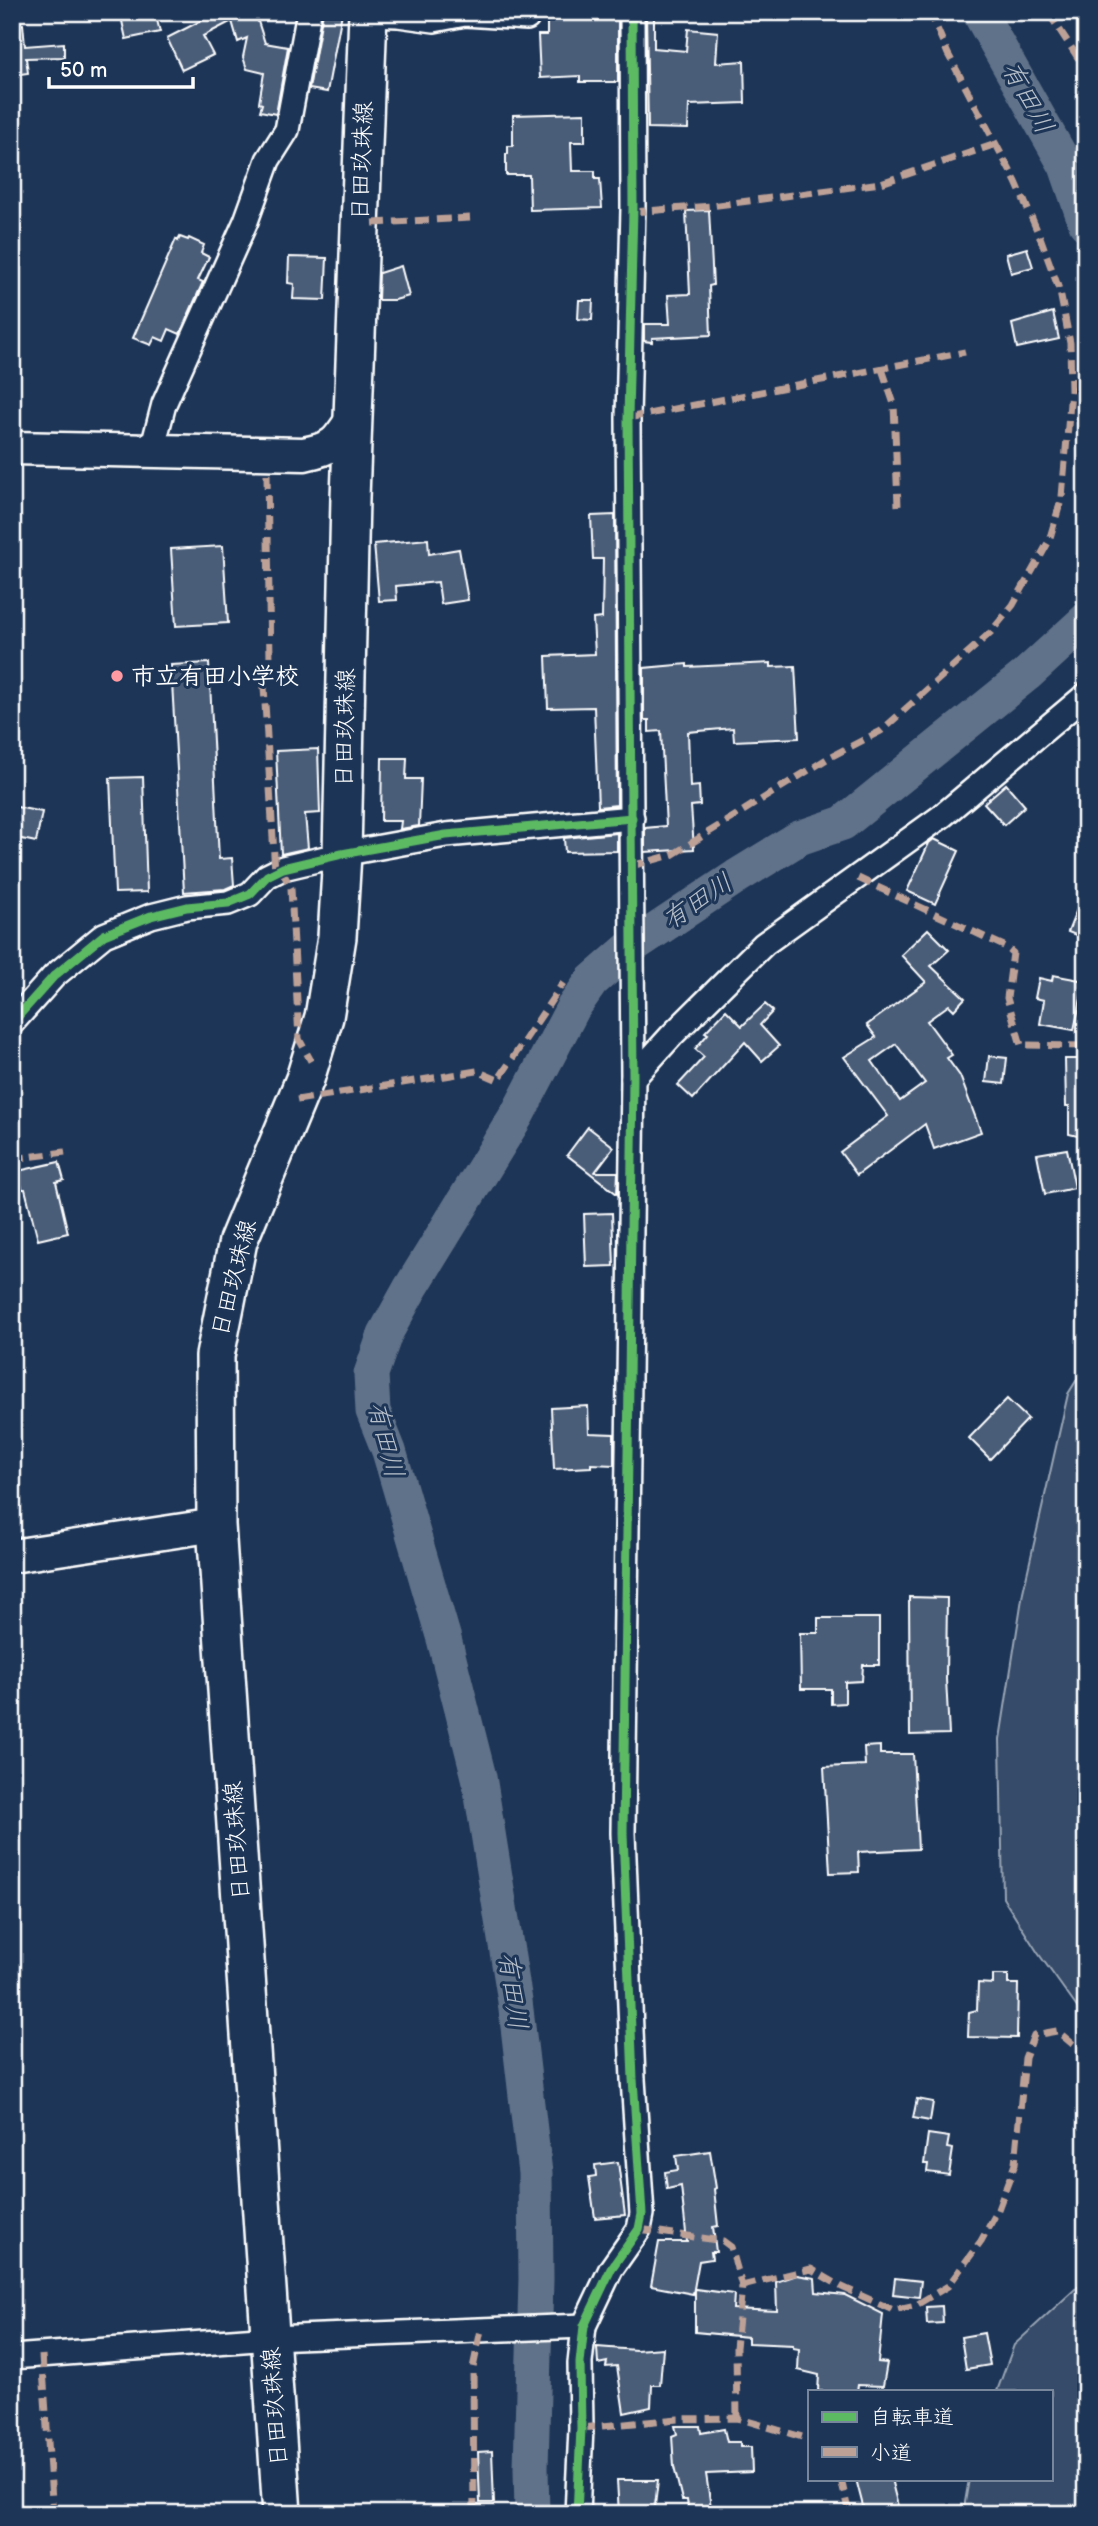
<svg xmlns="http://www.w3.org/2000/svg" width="1098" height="2526" viewBox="0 0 1098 2526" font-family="'Balsamiq Sans','Klee One',sans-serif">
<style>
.green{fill:#364b69;stroke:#9aa5b4;stroke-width:2}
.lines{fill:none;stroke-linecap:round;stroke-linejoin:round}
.river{stroke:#617289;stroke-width:35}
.building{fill:#4a5d79;stroke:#fff;stroke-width:2;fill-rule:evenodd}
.street-casing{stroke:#fff;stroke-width:28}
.secondary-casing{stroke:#fff;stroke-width:37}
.primary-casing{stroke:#fff;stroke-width:42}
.street{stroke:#1d3557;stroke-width:23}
.secondary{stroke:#1d3557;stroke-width:32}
.primary{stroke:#1d3557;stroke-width:37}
.quiet{stroke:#bda197;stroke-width:7;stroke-dasharray:14 7;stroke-linecap:butt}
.cycleway-casing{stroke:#1d3557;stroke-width:13}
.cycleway{stroke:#5cba63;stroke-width:9}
.poi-dot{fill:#ff9aa2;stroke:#1d3557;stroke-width:2.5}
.labels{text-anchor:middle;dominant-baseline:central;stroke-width:6;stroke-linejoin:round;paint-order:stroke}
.street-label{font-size:24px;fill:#fff;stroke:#1d3557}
.poi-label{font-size:24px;font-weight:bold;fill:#fff;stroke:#1d3557;text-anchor:start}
.water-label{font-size:26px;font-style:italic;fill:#b8c0ca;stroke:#1d3557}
</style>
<rect width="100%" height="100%" fill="#1d3557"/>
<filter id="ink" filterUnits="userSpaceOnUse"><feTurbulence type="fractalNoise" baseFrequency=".0143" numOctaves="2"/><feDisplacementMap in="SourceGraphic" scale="14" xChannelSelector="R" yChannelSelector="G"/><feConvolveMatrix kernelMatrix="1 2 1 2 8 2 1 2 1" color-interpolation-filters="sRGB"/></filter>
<g filter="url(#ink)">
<g class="green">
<path d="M1086,1365V2020L1038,1953L1003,1898L1000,1739L1023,1592L1068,1394Z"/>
<path d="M1086,2279V2514H963L969,2479H1051V2391H997L1014,2345Z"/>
</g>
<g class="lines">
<g class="river">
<path d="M979,12L1066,166L1086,224"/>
<path d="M532,2514L531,2468L536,2279L535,2173L515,2001L479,1777L444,1639L389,1451L373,1411L371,1374L385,1334L410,1289L518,1113L573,1008L592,981L631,947L736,877L799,838L843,823L1026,675L1086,620"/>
</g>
</g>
<g class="building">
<path d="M120,12H155L160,32L126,39Z"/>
<path d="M218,12H255L265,43L288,47L276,114L260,111L262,104L259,103L264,73L247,69L243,57L247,38L238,42L232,21L203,36L213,55L182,70L167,38Z"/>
<path d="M323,12L342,13L327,92L309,89Z"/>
<path d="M551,12H618V82H580V76L540,78L538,35H547V13Z"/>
<path d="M646,12H654V48L686,51L688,29L718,32L716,63L744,61L745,103L689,105L688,129L648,128Z"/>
<path d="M23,24L25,46L64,43V57L26,58L28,73L12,75V25Z"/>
<path d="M585,113V142H571L572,171H595V179H600L602,208L530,210L529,175H506V154H508V146H513V115Z"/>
<path d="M709,210L713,285L709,286L711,335L652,338V342L644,341V324H670L668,295L690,294L686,211Z"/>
<path d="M180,237L188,240L189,238L204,245L201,253L209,257L198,280L203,282L180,334L169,329L164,341L155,337L151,345L133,338L176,239L178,241Z"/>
<path d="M1027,248L1033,267L1011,273L1006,254Z"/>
<path d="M289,257L327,258L325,300L293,299L294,284L288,283Z"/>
<path d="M401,266L409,296L395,300H378L379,273Z"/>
<path d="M579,300H593L592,320L578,319Z"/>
<path d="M1053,312L1059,339L1017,348L1012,324Z"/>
<path d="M615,515L617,805L598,807L594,707L548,708L546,656L595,654L593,619L602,618L603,559H593L591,516Z"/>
<path d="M428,539L429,554L459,549L468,600L441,604L438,582L396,586L397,600L379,601L374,544Z"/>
<path d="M223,546L228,623L176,626L171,549Z"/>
<path d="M209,663L219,859L232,858L234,885L225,889L184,892L171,665Z"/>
<path d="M771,663V667L795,666L799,738L734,741L733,728L688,732L690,787L699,786L700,805L691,806L694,849L645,852V828L666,826L661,731L649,732V720H644V668L687,664V667Z"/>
<path d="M318,749L320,813L305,814L308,848L281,854L276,751Z"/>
<path d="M382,758H407L406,779H421L419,826L400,829L401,821H381Z"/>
<path d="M143,777L147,892L115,893L110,778Z"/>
<path d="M1006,784L1025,806L1004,825L984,803Z"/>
<path d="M12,806L42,812L36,842L12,837Z"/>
<path d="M617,833V851L565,852L564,838Z"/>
<path d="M934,839L959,851L935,904L907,891L929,843Z"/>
<path d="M1085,889H1086V939L1068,932Z"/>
<path d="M928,929L949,950L931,966L965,998L954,1010L949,1005L927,1021L952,1055L947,1058L960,1076L981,1132L934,1149L925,1124L857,1175L840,1152L888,1116L844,1057L876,1037L867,1025L926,982L901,955ZM896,1044L925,1083L900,1101L872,1061Z"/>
<path d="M1053,975L1085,981L1074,1030L1040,1024L1044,1000L1035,998L1039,978L1052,981Z"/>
<path d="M765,1004L773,1011L760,1025L779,1046L762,1061L745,1042L693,1099L678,1085L704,1057L695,1049L708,1034L705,1032L726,1010L742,1026Z"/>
<path d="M989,1056L1007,1058L1004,1084L986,1082Z"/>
<path d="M1065,1059H1086V1138L1069,1134V1106H1066Z"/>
<path d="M588,1127L614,1147L595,1172H618L617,1194L567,1155Z"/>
<path d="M1067,1149L1075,1188L1045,1194L1037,1154Z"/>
<path d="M59,1162L64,1180L56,1182L68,1233L38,1240L25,1189H22L18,1171Z"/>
<path d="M612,1213L614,1266L586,1267L584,1214Z"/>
<path d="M1007,1399L1028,1419L990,1459L969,1438Z"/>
<path d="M588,1406L589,1433L614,1434V1465L591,1464V1467L554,1469L551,1408Z"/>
<path d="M909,1597L947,1598L946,1679L949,1734L910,1735Z"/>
<path d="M818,1618H879V1665H863L862,1681L845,1682V1703L831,1704V1689H801L800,1633H818Z"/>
<path d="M880,1746V1754H913L918,1849L858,1852L859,1872L830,1873L824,1767L865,1765L864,1747Z"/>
<path d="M993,1975H1008V1984H1018L1017,2038L968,2037L969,2012L977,2010L978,1983L993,1984Z"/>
<path d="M917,2099L933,2102L930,2121L913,2118Z"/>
<path d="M928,2134L949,2137L947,2148L953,2149L949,2175L927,2172L928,2164H924Z"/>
<path d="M710,2151L716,2188L714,2189L718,2226L713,2227L716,2252H711L712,2259L699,2261L693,2294L651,2286L659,2242H687L681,2186L667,2189L665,2172L678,2170L676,2156Z"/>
<path d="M618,2162L625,2215L595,2218L589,2177L596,2176L595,2165Z"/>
<path d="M797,2275L815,2278L816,2292L845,2295L883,2314L878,2362L887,2363L883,2386L858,2385L857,2391H818L819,2375L798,2370L799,2349L793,2348V2345L748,2343V2337L695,2332V2289L734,2294L733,2309L777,2311L776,2282Z"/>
<path d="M895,2278L921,2281L919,2297L893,2294Z"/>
<path d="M942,2306L943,2323L927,2324L926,2307Z"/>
<path d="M984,2333L990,2365L966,2369L961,2337Z"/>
<path d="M597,2347L636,2350L663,2348L660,2385H652L651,2407L624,2413L617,2366L606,2367L607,2362L598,2364Z"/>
<path d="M675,2426H700L701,2433L724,2429L727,2442H740V2447H751L752,2472L706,2474L712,2514H689L687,2500H682L674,2467L672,2436L677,2434Z"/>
<path d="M492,2451L494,2503H480L478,2452Z"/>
<path d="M856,2479H891L900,2514H865Z"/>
<path d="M617,2480H658L654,2514H619Z"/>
</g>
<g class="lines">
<g class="street-casing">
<g id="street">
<path d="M368,14L398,15L434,20L465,14L527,18"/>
<path d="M152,450L164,404L246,221L268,160L287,130L309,12"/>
<path d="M12,1023L54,976L104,935L151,916L187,907L228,903L250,894L267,876L283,868L342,854L446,835L632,818"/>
<path d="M633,1078L672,1035L764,944L942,816L1086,695"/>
<path d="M12,2357L270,2338L584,2326"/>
<path d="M577,2514L581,2428L580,2363L584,2326L611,2269L639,2229L642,2214L633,2079L623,1833L633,1078L628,418L633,208L632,12"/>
</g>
</g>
<g class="secondary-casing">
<g id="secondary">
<path d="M12,448L304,454C334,448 336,444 353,418"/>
<path d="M12,1556L216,1525"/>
</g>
</g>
<g class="primary-casing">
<path id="primary" d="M282,2514L216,1525L215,1356L238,1241L305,1079L324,1017L337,937L342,854L350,498L368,12"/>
</g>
<use href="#street" class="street"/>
<use href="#secondary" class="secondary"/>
<use href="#primary" class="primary"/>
<g class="quiet">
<path d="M1048,12L1086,70"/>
<path d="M632,212L711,206L881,183L996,144"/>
<path d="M373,223L470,218"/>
<path d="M882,369L894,404L898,506"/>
<path d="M628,418L965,352"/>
<path d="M267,474L270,660L264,686L275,872"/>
<path d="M631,866L672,855L830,757L881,731L991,632L1013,605L1049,541L1062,497L1071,391L1070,343L1060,292L1040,237L1016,182L948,54L930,12"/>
<path d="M281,869L291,888L299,1039L311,1061"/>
<path d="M858,878L1004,946L1013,953L1007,998L1021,1045L1086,1046"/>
<path d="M297,1100L477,1071L498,1080L563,983"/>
<path d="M12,1159L65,1152"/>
<path d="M639,2229L723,2241L731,2247L742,2286L736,2348L737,2418"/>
<path d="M742,2286L811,2269L842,2287L893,2310L916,2305L948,2286L981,2241L997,2212L1015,2164L1025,2058L1034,2035L1057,2031L1086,2055"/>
<path d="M42,2355L53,2514"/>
<path d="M581,2428L678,2419L737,2418L809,2439"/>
<path d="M841,2479L849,2514"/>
<path d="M474,2514L473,2368L481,2330"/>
</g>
<g class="cycleway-casing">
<g id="cycleway">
<path d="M12,1023L54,976L104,935L151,916L187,907L228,903L250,894L267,876L283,868L342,854L446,835L632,818"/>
<path d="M577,2514L581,2428L580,2363L584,2326L611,2269L639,2229L642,2214L633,2079L623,1833L633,1078L628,418L633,208L632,12"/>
</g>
</g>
<use href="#cycleway" class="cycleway"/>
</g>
</g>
<circle class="poi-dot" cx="117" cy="676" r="7"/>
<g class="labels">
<g class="street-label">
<text transform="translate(362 161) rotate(-88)">日田玖珠線</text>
<text transform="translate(345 728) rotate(-89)">日田玖珠線</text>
<text transform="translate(234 1278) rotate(-76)">日田玖珠線</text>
<text transform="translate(237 1841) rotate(-94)">日田玖珠線</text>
<text transform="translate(275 2407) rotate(-94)">日田玖珠線</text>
</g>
<g class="poi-label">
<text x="131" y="676">市立有田小学校</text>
</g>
<g class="water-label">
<text transform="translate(1027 98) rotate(61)">有田川</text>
<text transform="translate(698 902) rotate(-34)">有田川</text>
<text transform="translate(385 1440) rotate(76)">有田川</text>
<text transform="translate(512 1991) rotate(82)">有田川</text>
</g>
</g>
<rect width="1098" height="2526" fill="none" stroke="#1d3557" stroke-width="42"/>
<rect x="21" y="21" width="1056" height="2484" fill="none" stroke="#fff" stroke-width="2.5" filter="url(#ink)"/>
<rect x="808" y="2390" width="245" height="91" fill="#1d3557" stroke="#77869a" stroke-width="2"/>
<rect x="822" y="2412" width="35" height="10" fill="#5cba63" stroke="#77869a" stroke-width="2"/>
<text x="870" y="2424" font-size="21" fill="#ffffff">自転車道</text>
<rect x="822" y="2447" width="35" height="10" fill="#bda197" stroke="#77869a" stroke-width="2"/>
<text x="870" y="2460" font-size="21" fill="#ffffff">小道</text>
<path d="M49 77v10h144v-10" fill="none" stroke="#ffffff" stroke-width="3.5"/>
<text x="60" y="77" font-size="21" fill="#ffffff" stroke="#1d3557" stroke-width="5" paint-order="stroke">50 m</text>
</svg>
